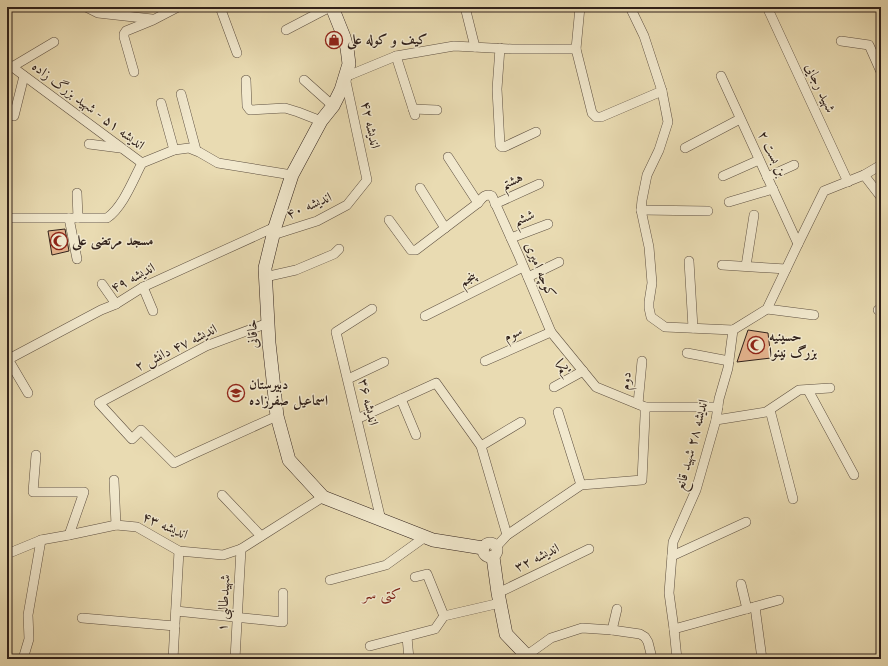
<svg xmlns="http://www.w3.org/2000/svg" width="888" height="666" viewBox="0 0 888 666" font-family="'Old Standard TT',Amiri,serif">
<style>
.building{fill:#e4b38d;stroke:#30211b}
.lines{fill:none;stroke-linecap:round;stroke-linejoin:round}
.minor-casing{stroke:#5e5041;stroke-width:10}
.tertiary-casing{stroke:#5e5041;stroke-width:12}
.secondary-casing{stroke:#30211b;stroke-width:14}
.minor{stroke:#f1e8cd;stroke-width:9}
.tertiary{stroke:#f1e8cd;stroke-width:11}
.secondary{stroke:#f1e8cd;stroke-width:13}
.labels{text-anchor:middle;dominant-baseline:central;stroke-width:3;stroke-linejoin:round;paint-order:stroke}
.poi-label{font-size:14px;font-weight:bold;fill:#30211b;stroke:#f1e8cd;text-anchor:start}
.street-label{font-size:14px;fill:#30211b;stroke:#f1e8cd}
.neighbourhood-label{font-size:15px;fill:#7a1f14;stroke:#f1e8cd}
</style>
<rect width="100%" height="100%" fill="#e9dbb2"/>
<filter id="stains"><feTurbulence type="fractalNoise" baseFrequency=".005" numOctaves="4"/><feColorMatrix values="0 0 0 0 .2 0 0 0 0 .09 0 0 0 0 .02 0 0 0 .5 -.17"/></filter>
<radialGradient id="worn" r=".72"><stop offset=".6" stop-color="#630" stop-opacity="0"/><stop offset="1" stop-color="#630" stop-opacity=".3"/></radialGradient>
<g class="building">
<path d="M65,229L69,251L52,255L48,231Z"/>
<path d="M748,330L768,333L771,358L737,362Z"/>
</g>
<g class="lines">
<g class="minor-casing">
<g id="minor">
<path d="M86,7L98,13L152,19"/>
<path d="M220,7L237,53"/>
<path d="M465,7L475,47"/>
<path d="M630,7L644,36L662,91"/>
<path d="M767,7L848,182"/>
<path d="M7,9L10,7"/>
<path d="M286,30L330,7"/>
<path d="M841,41L869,45L881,72"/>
<path d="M500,48L497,89L500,145L502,147H504L536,132"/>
<path d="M576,49L580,7"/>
<path d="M396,56L415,115"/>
<path d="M7,63L142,163L174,150L189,148L199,152L218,163L292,175"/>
<path d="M12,67L54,42"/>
<path d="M134,72L124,37V34L126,31L153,20L178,7"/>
<path d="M721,76L798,244"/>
<path d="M246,80L247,106L250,110L285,108L298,112L321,121"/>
<path d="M304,80L333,106"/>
<path d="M181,94L196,150"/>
<path d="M161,103L174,150"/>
<path d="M413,109L437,110"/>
<path d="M14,116L24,76"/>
<path d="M89,144L120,148"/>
<path d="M685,148L740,119"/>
<path d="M448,157L478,203"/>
<path d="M864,175L881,197"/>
<path d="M723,176L759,160"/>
<path d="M767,177L794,165"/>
<path d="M420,188L445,228"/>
<path d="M77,193L78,218"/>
<path d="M729,202L773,189"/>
<path d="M495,204L539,184"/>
<path d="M641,210L708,211"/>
<path d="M7,218H107C123,207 133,180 142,163"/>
<path d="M69,218L77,259"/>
<path d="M389,220L411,250H416L478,203C482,198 485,193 492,196L519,256L551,332L596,387L645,407"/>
<path d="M273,235L317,221L347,205L367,180L345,77L396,56L454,46L512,49H576L592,113L596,117H601L662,91L668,122L659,150L647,175L642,200L641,210L649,247L652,283L649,302V308L651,317L665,327L733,330"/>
<path d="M511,238L548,224"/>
<path d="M689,261L693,328"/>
<path d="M722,265L786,269"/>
<path d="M746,266L754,215"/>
<path d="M265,277L296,270L334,254L339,249"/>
<path d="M528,277L559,262"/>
<path d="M102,284L116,304"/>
<path d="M143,287L153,311"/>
<path d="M372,309L336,332L381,520"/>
<path d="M767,309L814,315"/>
<path d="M878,310H881"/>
<path d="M425,316L523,267"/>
<path d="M268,323L206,346L99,403L132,439L141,430L174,463L191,455L277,416"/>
<path d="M733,330L767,309L798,244L824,191L864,175L881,165"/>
<path d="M687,353L729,361"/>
<path d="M8,359L28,393"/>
<path d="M7,360L101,310L116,304L143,287L275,227"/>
<path d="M485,361L551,332"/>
<path d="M348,379L384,362"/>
<path d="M554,387L583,371"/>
<path d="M808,390L854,475"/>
<path d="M401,399L416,435"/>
<path d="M638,404L642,361"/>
<path d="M770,410L793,499"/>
<path d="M558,412L581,485"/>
<path d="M357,419L436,383L481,446L507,535"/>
<path d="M716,420L766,412L799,390L830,388"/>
<path d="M481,446L521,422"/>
<path d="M36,455L33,492H84L69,535"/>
<path d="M114,480L116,525"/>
<path d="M222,495L261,536"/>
<path d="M497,546L507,535L581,485L642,480L645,416V407H718"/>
<path d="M7,554L41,540L69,535L116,525L137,527L179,551L223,555L241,549L323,497"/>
<path d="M672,556L746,522"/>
<path d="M415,577L427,574L444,616"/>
<path d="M330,580L386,565L425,537"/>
<path d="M741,584L747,609"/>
<path d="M498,593L589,549"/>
<path d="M755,607L762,659"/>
<path d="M176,611L283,622V593"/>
<path d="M82,618L175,626"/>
<path d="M674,629L779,600"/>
<path d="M612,630L617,609"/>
<path d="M407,637L409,659"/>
<path d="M370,646L435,629L444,616L500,603"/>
<path d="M523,658L551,638L582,628L612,630L640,634L645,637L648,642L652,658"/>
<path d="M23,659L29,639L28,615L41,540"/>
<path d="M173,659L179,551"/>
<path d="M235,659L241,549"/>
<path d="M677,659L674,629L669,593L673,542L696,490L716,420L719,399L728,368L733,330"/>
</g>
</g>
<g class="tertiary-casing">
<circle id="tertiary" cx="490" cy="550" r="7"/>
</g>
<g class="secondary-casing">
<g id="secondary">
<path d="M332,7L344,37L347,48L349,64L341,90L333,106L321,121L292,175L275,227L265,268L269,343L277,416L289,460L323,497L433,540L483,548"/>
<path d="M493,557L498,593L506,634L530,659"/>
</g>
</g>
<use href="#minor" class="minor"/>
<use href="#tertiary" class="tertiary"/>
<use href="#secondary" class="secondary"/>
</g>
<defs>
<g id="shop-ring" transform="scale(0.9)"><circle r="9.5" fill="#f1e8cd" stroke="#8f2418" stroke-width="1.5"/><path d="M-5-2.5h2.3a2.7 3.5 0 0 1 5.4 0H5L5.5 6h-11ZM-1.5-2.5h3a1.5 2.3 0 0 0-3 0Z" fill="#8f2418"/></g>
<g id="mosque-ring" transform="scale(0.9)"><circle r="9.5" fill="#f1e8cd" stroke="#8f2418" stroke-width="1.5"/><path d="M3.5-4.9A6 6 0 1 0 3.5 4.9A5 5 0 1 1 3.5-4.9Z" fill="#8f2418"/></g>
<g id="school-ring" transform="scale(0.9)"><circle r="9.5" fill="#f1e8cd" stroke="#8f2418" stroke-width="1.5"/><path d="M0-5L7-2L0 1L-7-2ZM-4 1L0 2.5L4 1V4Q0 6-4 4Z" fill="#8f2418"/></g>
</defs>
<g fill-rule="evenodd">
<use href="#shop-ring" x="334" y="40"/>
<use href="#mosque-ring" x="59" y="241"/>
<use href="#mosque-ring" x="756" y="345"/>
<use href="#school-ring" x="236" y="393"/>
</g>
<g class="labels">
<g class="poi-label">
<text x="347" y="40">کیف و کوله علی</text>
<text x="72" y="241">مسجد مرتضی علی</text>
<text x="769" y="337">حسینیه<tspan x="769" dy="16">بزرگ نینوا</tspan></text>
<text x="249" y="385">دبیرستان<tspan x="249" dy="16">اسماعیل صفرزاده</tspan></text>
</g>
<g class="street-label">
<text transform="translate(820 88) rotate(65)">شهید رجایی</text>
<text transform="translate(88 106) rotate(37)">اندیشه ۵۱ - شهید بزرگ زاده</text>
<text transform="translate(370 125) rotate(78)">اندیشه ۴۲</text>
<text transform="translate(772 154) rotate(65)">بن بست ۲</text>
<text transform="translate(512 181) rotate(-24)">هشتم</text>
<text transform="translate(309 206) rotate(-23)">اندیشه ۴۰</text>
<text transform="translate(524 218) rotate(-21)">ششم</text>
<text transform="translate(540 270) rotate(67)">کوچه امیری</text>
<text transform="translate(133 278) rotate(-28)">اندیشه ۴۹</text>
<text transform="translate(468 279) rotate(-27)">پنجم</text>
<text transform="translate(253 334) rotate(-94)">خاقانی</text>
<text transform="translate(513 334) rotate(-24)">سوم</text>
<text transform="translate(176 348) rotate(-26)">اندیشه ۴۷ دانش ۲</text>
<text transform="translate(562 367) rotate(-29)">یکم</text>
<text transform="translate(626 381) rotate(-85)">دوم</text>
<text transform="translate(368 402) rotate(77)">اندیشه ۳۶</text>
<text transform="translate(692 445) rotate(-75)">اندیشه ۲۸ شهید قانع</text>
<text transform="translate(165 526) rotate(24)">اندیشه ۴۳</text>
<text transform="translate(537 558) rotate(-26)">اندیشه ۳۲</text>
<text transform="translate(224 603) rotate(-87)">شهیدطالبی ۱</text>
</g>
<g class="neighbourhood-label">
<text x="382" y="595">کتی سر</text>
</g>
</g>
<rect width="888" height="666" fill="none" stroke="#e9dbb2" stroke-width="24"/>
<rect x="8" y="8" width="872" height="650" fill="none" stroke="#30211b" stroke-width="2"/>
<rect x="12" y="12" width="864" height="642" fill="none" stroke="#30211b"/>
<rect width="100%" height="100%" filter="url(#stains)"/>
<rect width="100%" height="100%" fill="url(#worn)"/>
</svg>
